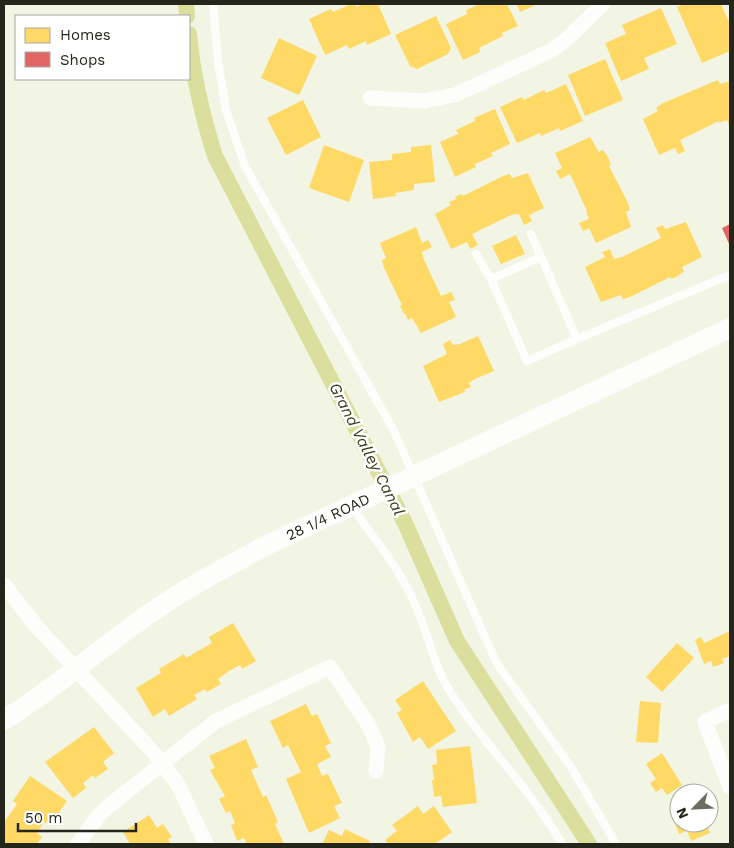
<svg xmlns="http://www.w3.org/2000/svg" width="734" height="848" viewBox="0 0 734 848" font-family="'Work Sans',sans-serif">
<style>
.homes{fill:#ffd966}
.shops{fill:#e06666}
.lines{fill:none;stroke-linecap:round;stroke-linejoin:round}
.canal{stroke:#dbdf9d;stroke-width:16}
.service{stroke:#fdfefb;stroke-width:8}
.minor{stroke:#fdfefb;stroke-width:15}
.secondary{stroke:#fdfefb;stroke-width:20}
.labels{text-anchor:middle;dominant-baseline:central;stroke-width:5;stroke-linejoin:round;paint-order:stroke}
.street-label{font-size:15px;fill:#25261b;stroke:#fff}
.water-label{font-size:16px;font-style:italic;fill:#3b3c17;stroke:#fff}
</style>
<rect width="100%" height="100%" fill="#f3f5e4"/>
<g class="homes">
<path d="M351,4H355L356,7L363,4H378L391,34L367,45L366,41L349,49L347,45L325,55L309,19L331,9L333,12Z"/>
<path d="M480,4H507L518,26L502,33L503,36L479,48L480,52L463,60L446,24L467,14L466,10Z"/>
<path d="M516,4H538L520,12Z"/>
<path d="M683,4H721L730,24V51L702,63L677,7Z"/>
<path d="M661,8L677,44L644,58L649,69L621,81L605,43L626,34L622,25Z"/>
<path d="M436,16L451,48L448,54L417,69L410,66L395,35Z"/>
<path d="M279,38L317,56L299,95L261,78Z"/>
<path d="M605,59L623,100L585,116L568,75Z"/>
<path d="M718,80L720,84L730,81V128L727,120L719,123V121L680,140L685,151L678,154L675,148L659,155L643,119L658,111L656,108L663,103Z"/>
<path d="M566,84L583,121L560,131L559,128L541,136L540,133L517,143L500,107L522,97L524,100L544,90L546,93Z"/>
<path d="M303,100L321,137L286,155L267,118Z"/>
<path d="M495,109L510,144L491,153L493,156L475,164L476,167L455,177L440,142L458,134L456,130L475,121L474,118Z"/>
<path d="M590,137L599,152L603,150L608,157L611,165L609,166L628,203L630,210L626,212L631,227L596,243L589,228L583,231L579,223L589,219L586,211H587L570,174L560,179L556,171L562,168L555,153Z"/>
<path d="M324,145L364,160L349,202L309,188Z"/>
<path d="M431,145L435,182L414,184V190L395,193L396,196L373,199L369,162L392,160V154L411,152V147Z"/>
<path d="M528,173L544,208L529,215L532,221L524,225L519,214L511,215L472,234L478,245L470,249L467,242L451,249L435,214L451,205L449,202L456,199L455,197L462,194L463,196L503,176L510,174L512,178Z"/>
<path d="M686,222L702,257L682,267L684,271L678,276L671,279L670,277L630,297L623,299L621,295L601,302L585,267L605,257L602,252L610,249L614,259L622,257L661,238L656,228L663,225L665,229Z"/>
<path d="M416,227L422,243L428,240L432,247L422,252L424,260L441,296L451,292L455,300L449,302L456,317L421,333L412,318L408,320L405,313L404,314L400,306L402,305L384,268L382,260L386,258L380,243Z"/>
<path d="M516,235L525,254L501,264L492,246Z"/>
<path d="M478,336L494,371L475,379L469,383L471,387L464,390L465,392L439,402L423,366L447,354L443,344L450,340L453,345L460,344Z"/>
<path d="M233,623L256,661L242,669L240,665L229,671L218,679L221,684L207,692L205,689L194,695L197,699L169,716L165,709L153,717L136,688L161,673L159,669L184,654L186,658L212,643L209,637Z"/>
<path d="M730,631V656L722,659L724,663L713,667L711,661L704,664L695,640L701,637L704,643Z"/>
<path d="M677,643L694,658L662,692L646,677Z"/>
<path d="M423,681L456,731L428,749L420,737L413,742L397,713L402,710L395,700Z"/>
<path d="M640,701L661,703L658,743L636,742Z"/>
<path d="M306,704L312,716L317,714L331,743L325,746L331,757L317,764L322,776L328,774L342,803L334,806L340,818L309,833L286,779L301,772L288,745L283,748L270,721Z"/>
<path d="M94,727L114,753L103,762L108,769L95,778L93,775L83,783L86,788L73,798L45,762Z"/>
<path d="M246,739L258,767L251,770L263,797L266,795L278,822L275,824L284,844H247L244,838L237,841L231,825L235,823L230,811L226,813L219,799L225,796L210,770L215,768L209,756Z"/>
<path d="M470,746L477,803L443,807L441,796L434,797L432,780H434L432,765L437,764L436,750Z"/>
<path d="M662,753L682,785L667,795L662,788L656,792L650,783L656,779L646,764Z"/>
<path d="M30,776L67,801L57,815L53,812L46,823L44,822L37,833L42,837L37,844H4V822L17,804L13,801Z"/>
<path d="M679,802V823H706L710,833L691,841L687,831L679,834L670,811L677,808L675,804Z"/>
<path d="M418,806L423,814L434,806L452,832L435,844H388L385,840L397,831L392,825Z"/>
<path d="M149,815L157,828L163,824L172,837L168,839L170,844H130L123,832Z"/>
<path d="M345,829L370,841L369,844H322L329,830L342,836Z"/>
</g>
<path class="shops" d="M730,224V246L722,228Z"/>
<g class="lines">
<g class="canal">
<path d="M186,4L187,16"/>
<path d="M189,34C193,77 202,115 215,156L405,523L457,641L589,844"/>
</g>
<g class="service">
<path d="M213,4L218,61L226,110L245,166L394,431L496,662L571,767L616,844"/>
<path d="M531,234L577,339L730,275"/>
<path d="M476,254L491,279L541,257"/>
<path d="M491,279L527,361L577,339"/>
<path d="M351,506C373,537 398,566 414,602C428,632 433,665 451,693C485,746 531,789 562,844"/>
</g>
<g class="minor">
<path d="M370,98L423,101L455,95L552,50L567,39L603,4"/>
<path d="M4,585L37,627L155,754L178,785L206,844"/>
<path d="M730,710L705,722L730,787"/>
<path d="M78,844L99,815L110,805L216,721L330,667L369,726L378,747L376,771"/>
</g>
<path class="secondary" d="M4,720C55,689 100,648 149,614C186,588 226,567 265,546L730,328"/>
</g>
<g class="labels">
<g class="street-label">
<text transform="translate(328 517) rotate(-25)">28 1/4 ROAD</text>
</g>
<g class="water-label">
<text transform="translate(367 449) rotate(63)">Grand Valley Canal</text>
</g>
</g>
<rect width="734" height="848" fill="none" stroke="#25261b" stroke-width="10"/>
<rect x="15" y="15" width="175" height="65" fill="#ffffff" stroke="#a8a8a4"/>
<rect x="25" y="28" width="25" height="15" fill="#ffd966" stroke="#a8a8a4"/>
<text x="60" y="40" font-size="15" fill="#25261b">Homes</text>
<rect x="25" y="52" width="25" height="15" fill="#e06666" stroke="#a8a8a4"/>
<text x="60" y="65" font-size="15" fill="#25261b">Shops</text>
<g transform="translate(694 808) rotate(246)"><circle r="24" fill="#ffffff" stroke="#a8a8a4"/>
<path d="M0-4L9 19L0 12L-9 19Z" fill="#6d6e61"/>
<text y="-8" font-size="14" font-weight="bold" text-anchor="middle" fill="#25261b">N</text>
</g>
<path d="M18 823v8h118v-8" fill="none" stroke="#25261b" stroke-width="2.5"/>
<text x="25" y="823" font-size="15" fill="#25261b" stroke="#ffffff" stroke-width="4" paint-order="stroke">50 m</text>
</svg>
